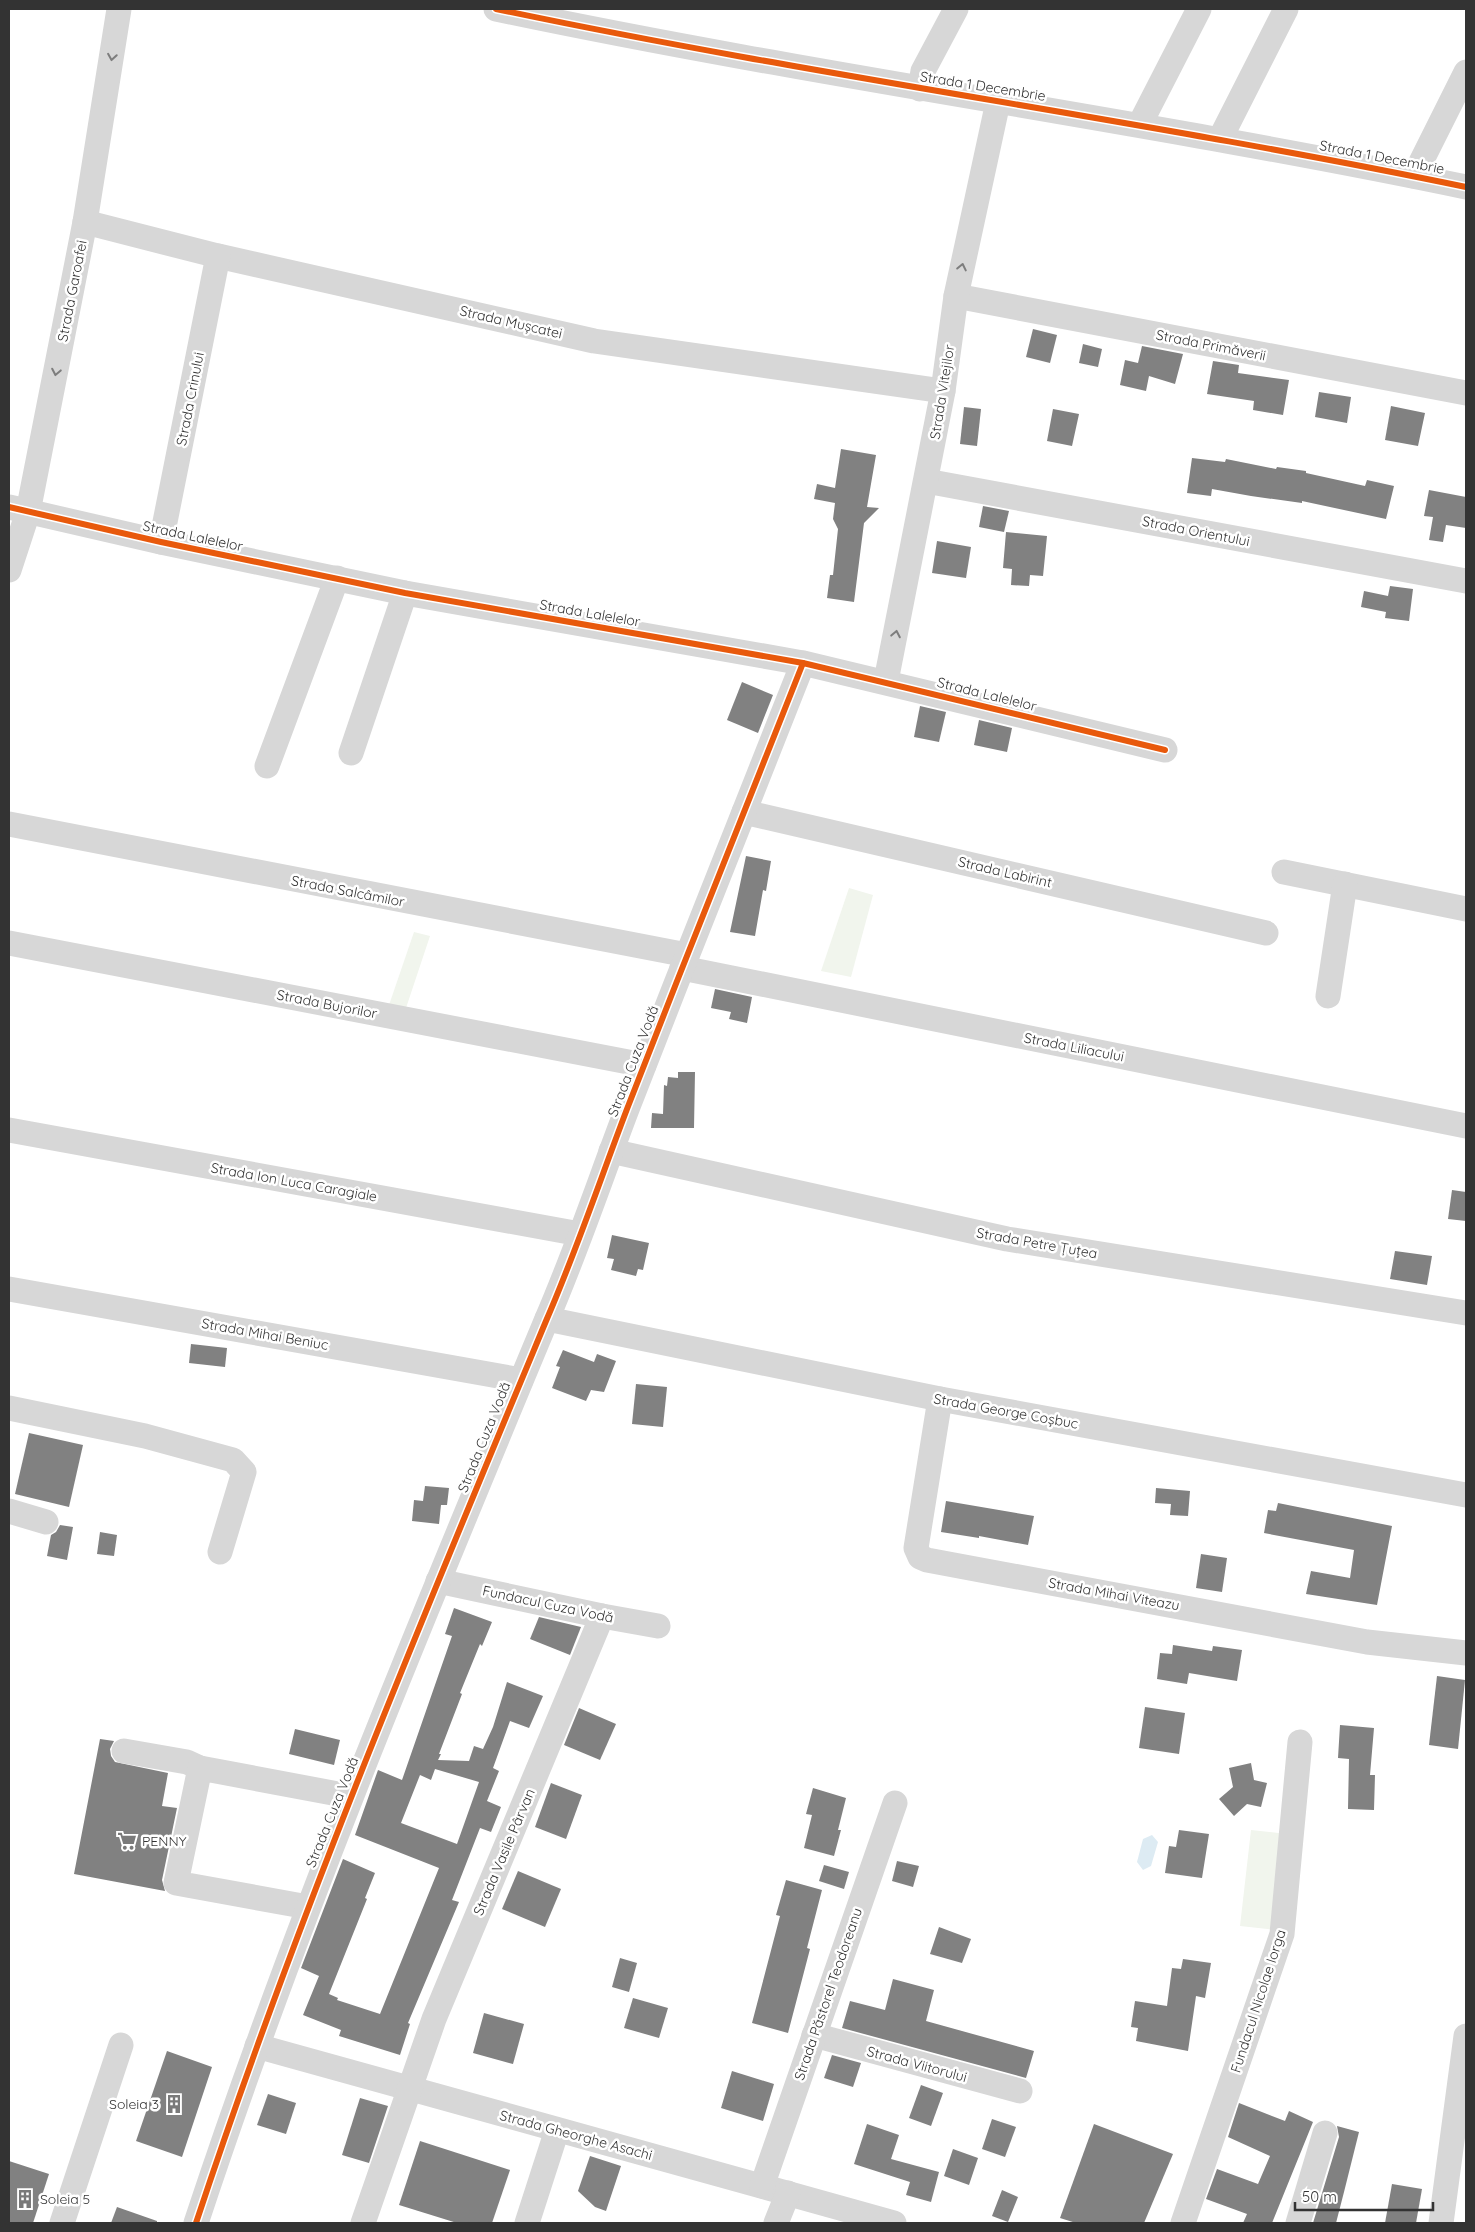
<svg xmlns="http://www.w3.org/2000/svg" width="1475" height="2232" viewBox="0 0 1475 2232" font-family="Quicksand,sans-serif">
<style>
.green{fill:#f1f5ed}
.water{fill:#ddebf3}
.building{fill:#818181;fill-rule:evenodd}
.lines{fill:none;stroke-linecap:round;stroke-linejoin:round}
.minor{stroke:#d7d7d7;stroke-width:25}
.cycleway-casing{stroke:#fff;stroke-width:9}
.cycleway{stroke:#e8590c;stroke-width:6}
.oneway{stroke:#7d7d7d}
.labels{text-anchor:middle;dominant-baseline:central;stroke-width:5;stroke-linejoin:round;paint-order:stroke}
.street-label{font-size:14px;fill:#333;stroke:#fff}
.poi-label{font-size:14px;fill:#333;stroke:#fff;text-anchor:start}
</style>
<rect width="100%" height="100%" fill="#fff"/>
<g class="green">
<path d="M849,888L873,895L851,977L821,971Z"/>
<path d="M414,932L430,936L405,1011L388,1008Z"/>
<path d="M1251,1830L1296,1835L1285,1931L1240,1926Z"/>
</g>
<path class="water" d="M1152,1835L1158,1842L1151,1866L1143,1870L1137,1862L1143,1839Z"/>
<g class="building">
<path d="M1033,329L1057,335L1050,363L1026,357Z"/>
<path d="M1083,344L1102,349L1098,367L1079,363Z"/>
<path d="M1142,346L1183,354L1175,384L1149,376L1146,391L1120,385L1125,360L1138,363Z"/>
<path d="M1213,361L1239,365L1238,373L1289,380L1283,415L1253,410L1254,401L1207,394Z"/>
<path d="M1319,392L1351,397L1347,423L1315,417Z"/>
<path d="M1391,406L1425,413L1418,446L1385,440Z"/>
<path d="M964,407L981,409L977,446L960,444Z"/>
<path d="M1053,409L1079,414L1072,446L1047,441Z"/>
<path d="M841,449L876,455L867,507L879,508L864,523L854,602L827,598L830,575H833L838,529L833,519L835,503L814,499L817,484L835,488Z"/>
<path d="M1192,458L1225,462L1226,459L1276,469L1277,467L1306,471V473L1365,486L1367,480L1394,486L1386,519L1302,501V503L1251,496L1212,489L1211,496L1187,493Z"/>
<path d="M1429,490L1466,497V528L1446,525L1443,542L1429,540L1433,517L1424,516Z"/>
<path d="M983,506L1009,511L1004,532L979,527Z"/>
<path d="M1006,532L1047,536L1043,576L1030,575L1029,586L1011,585L1012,569L1003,568Z"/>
<path d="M937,541L971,547L966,578L932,573Z"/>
<path d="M1390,586L1413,589L1409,621L1385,618L1386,612L1361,607L1364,591L1388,596Z"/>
<path d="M742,682L773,695L758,733L727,720Z"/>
<path d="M920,706L946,712L939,742L914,737Z"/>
<path d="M979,720L1012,728L1007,752L974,745Z"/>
<path d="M746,856L771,861L766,891L763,890L755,936L730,932Z"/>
<path d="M715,989L752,997L747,1023L729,1019L731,1012L711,1008Z"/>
<path d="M678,1072H695L694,1128H651L652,1113L663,1114L664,1085L667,1086L668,1077L678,1078Z"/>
<path d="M1452,1190L1466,1192V1221L1448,1219Z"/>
<path d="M612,1235L649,1243L643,1270L638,1269L636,1276L611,1270L614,1259L607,1258Z"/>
<path d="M1395,1251L1432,1256L1427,1285L1390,1279Z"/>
<path d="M191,1344L227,1348L225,1367L189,1363Z"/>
<path d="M563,1350L594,1362L597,1354L616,1361L604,1392L591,1390L586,1401L552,1388L560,1367L556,1366Z"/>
<path d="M636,1384L667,1387L663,1427L632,1424Z"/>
<path d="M29,1433L83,1445L69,1507L15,1494Z"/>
<path d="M425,1486L449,1488L447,1505H441L439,1524L412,1521L414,1500L423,1501Z"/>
<path d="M1156,1488L1190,1491L1188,1516L1170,1515L1171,1504L1155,1503Z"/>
<path d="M946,1501L1034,1516L1028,1545L979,1536V1538L941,1532Z"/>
<path d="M1278,1503L1392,1526L1377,1605L1306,1594L1311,1571L1350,1578L1354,1550L1264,1533L1268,1510L1276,1511Z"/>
<path d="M60,1525L73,1527L67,1560L47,1556L51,1535L56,1532Z"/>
<path d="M100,1532L117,1535L114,1556L97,1554Z"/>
<path d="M1201,1554L1227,1558L1222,1592L1196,1588Z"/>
<path d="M454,1608L492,1622L482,1646L480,1644L460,1693L462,1694L439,1754H441L438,1760L469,1761L474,1746L483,1749L493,1727L507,1682L543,1696L529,1728L510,1721L493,1768L499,1771L487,1801L501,1807L491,1832L480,1828L452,1900L459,1902L408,2023L410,2024L400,2055L339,2036L341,2030L303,2015L319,1976L301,1968L343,1859L375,1873L365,1898L367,1899L329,1994L338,1998L337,2000L380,2014L439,1868L355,1835L378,1770L402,1780L452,1636L445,1634ZM435,1769L479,1782L457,1844L401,1823L420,1775L431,1780Z"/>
<path d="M539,1617L581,1627L570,1655L530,1639Z"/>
<path d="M1173,1645L1212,1651L1213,1646L1242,1650L1237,1681L1189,1673L1187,1684L1157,1679L1160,1653L1172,1654Z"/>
<path d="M1437,1676L1465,1680L1458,1749L1429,1745Z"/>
<path d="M1145,1707L1185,1713L1179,1754L1139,1748Z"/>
<path d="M579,1708L616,1724L600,1760L564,1745Z"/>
<path d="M1340,1725L1374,1728L1370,1775H1375L1374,1810L1348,1809L1349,1759L1338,1758Z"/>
<path d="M295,1729L340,1740L334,1765L289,1754Z"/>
<path d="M100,1739L114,1741L110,1749L111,1756L115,1762L168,1773L162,1806L177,1808L162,1880L165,1891L74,1874Z"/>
<path d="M1251,1763L1254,1780L1267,1783L1261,1807L1247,1804L1234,1816L1219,1799L1233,1787L1229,1768Z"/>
<path d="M551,1783L582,1795L566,1839L535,1827Z"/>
<path d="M813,1788L846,1798L838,1830H841L834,1856L804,1848L812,1815L806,1814Z"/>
<path d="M1179,1830L1209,1834L1202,1878L1165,1873L1169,1846L1176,1847Z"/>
<path d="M897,1861L919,1866L913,1887L892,1881Z"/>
<path d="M824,1865L849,1872L844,1889L819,1881Z"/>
<path d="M518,1871L561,1889L545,1927L502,1909Z"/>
<path d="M786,1880L822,1890L807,1948L810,1949L788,2033L752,2023L780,1916L776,1915Z"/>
<path d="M939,1927L971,1939L962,1963L930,1954Z"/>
<path d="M620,1958L637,1963L629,1992L612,1987Z"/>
<path d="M1183,1959L1211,1963L1205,1998L1196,1996L1188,2051L1136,2041L1138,2028L1131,2027L1135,2001L1167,2006L1172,1968L1181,1969Z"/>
<path d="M893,1979L934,1990L926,2021L1034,2051L1026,2078L842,2028L850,2001L885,2010Z"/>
<path d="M633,1998L668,2008L659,2038L624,2028Z"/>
<path d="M484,2013L524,2024L513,2064L473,2053Z"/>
<path d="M167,2051L212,2067L182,2157L136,2141Z"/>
<path d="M832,2055L861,2063L853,2087L824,2078Z"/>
<path d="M732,2071L774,2084L763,2121L721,2108Z"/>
<path d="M921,2085L943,2093L931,2126L909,2118Z"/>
<path d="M268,2094L296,2103L286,2134L257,2125Z"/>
<path d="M360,2098L388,2106L369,2163L342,2155Z"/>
<path d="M1239,2103L1285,2121L1289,2111L1313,2122L1272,2223H1243L1247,2214L1206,2199L1217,2169L1258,2184L1270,2156L1228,2137Z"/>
<path d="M992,2119L1016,2127L1005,2157L982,2149Z"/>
<path d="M867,2124L899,2135L891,2159L939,2172L931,2202L906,2195L910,2182L854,2164Z"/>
<path d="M1094,2124L1173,2154L1144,2223H1076L1060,2218Z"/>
<path d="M1337,2126L1359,2132L1344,2192L1336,2223H1313L1339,2137Z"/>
<path d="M420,2141L510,2170L492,2223H457L399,2205Z"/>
<path d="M953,2149L978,2158L969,2185L944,2176Z"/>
<path d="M590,2156L621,2166L606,2211L595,2207L578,2191Z"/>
<path d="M9,2161L49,2174L33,2223H9Z"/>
<path d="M1392,2184L1422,2189L1416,2223H1385Z"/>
<path d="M1002,2190L1018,2197L1008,2222L992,2216Z"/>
<path d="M117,2207L157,2221V2223H111Z"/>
</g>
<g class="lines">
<g class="minor">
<path d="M496,9C818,77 1144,120 1466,187"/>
<path d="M920,89L923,71L956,9"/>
<path d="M1140,124L1199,9"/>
<path d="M1220,139L1286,9"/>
<path d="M1414,176L1466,72"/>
<path d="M85,222L218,256L594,341L943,391"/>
<path d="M956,296L1466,393"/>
<path d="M926,481L1466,581"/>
<path d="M9,507L161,542L405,593L803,663L1165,750"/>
<path d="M161,542L218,256"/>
<path d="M9,570L28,512L85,222L119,9"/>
<path d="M886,681L943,391L956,296L998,102"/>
<path d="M351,753L405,593"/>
<path d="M267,766L337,578"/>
<path d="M744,812L1266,933"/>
<path d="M9,824L687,955"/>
<path d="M1284,872L1466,909"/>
<path d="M9,943L644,1065"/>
<path d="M682,968L1466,1126"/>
<path d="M1328,996L1345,884"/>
<path d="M9,1130L580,1234"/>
<path d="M611,1151L1007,1239L1466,1313"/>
<path d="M9,1289L521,1380"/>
<path d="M547,1319L940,1399L1466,1495"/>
<path d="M940,1399L916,1548L920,1557L927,1560L1367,1642L1466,1653"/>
<path d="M9,1408L145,1436L233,1460L244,1472L220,1552"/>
<path d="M9,1511L46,1522"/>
<path d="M438,1581L602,1616L658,1626"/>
<path d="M124,1751L187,1762L200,1768"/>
<path d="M308,1907L176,1883L200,1768L338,1794L350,1799"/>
<path d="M814,2035L1020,2091"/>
<path d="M257,2046L894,2223"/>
<path d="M762,2186L895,1803"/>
<path d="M62,2223L121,2045"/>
<path d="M196,2223C297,1917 422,1619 546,1321C576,1252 600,1180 627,1109C685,960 744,811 803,663"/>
<path d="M363,2223L434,2019L602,1616"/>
<path d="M527,2223L557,2130"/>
<path d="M776,2223L788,2193"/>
<path d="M1183,2223L1282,1934L1300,1742"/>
<path d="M1298,2223L1325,2133"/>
<path d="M1441,2223L1466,2036"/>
</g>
<g class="cycleway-casing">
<g id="cycleway">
<path d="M496,9C818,77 1144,120 1466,187"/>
<path d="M9,507L161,542L405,593L803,663L1165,750"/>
<path d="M196,2223C297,1917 422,1619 546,1321C576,1252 600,1180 627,1109C685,960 744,811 803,663"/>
</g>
</g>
<use href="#cycleway" class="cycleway"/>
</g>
<defs><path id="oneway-chevron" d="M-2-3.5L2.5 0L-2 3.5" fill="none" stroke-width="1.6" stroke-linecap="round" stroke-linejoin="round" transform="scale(1.25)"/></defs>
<g class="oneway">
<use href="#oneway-chevron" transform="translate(112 57) rotate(99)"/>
<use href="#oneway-chevron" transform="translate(962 267) rotate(-78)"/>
<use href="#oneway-chevron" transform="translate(56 372) rotate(101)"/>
<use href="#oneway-chevron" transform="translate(896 634) rotate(-79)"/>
</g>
<defs>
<g id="supermarket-bare" transform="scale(1.5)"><path d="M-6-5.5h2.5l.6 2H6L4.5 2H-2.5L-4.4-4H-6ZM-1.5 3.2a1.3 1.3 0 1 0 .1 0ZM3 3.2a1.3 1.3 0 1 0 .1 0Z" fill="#7a7a7a" stroke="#fff" stroke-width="2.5" paint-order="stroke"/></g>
<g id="building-bare" transform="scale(1.5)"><path d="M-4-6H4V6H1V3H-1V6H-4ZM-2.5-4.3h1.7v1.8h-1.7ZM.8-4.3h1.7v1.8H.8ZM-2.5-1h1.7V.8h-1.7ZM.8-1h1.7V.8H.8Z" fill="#7a7a7a" stroke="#fff" stroke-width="2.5" paint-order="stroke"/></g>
</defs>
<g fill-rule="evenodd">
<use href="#supermarket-bare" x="127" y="1841"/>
<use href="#building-bare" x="174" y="2104"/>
<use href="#building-bare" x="25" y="2199"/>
</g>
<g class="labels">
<g class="street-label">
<text transform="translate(983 86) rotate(9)">Strada 1 Decembrie</text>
<text transform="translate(1382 157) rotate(11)">Strada 1 Decembrie</text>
<text transform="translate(72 291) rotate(-79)">Strada Garoafei</text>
<text transform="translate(511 322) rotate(13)">Strada Mușcatei</text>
<text transform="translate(1211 345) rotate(11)">Strada Primăverii</text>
<text transform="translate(942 392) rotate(-81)">Strada Vitejilor</text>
<text transform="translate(190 399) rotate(-79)">Strada Crinului</text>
<text transform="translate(1196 531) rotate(11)">Strada Orientului</text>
<text transform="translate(193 536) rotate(12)">Strada Lalelelor</text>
<text transform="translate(590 613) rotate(10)">Strada Lalelelor</text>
<text transform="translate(987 694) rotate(14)">Strada Lalelelor</text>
<text transform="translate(1005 872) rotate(13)">Strada Labirint</text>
<text transform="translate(348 891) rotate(11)">Strada Salcâmilor</text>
<text transform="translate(327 1004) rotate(11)">Strada Bujorilor</text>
<text transform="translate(1074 1047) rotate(11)">Strada Liliacului</text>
<text transform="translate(633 1061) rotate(-69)">Strada Cuza Vodă</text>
<text transform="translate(294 1182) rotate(10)">Strada Ion Luca Caragiale</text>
<text transform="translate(1037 1243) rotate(10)">Strada Petre Țuțea</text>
<text transform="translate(265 1334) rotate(10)">Strada Mihai Beniuc</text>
<text transform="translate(1006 1411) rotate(10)">Strada George Coșbuc</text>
<text transform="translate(484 1437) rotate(-68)">Strada Cuza Vodă</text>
<text transform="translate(1114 1594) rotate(10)">Strada Mihai Viteazu</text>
<text transform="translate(548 1604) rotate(12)">Fundacul Cuza Vodă</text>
<text transform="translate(332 1812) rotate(-68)">Strada Cuza Vodă</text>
<text transform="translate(504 1852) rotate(-67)">Strada Vasile Pârvan</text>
<text transform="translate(828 1994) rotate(-71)">Strada Păstorel Teodoreanu</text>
<text transform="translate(1258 2001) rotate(-72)">Fundacul Nicolae Iorga</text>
<text transform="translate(917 2064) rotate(15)">Strada Viitorului</text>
<text transform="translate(576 2135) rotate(15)">Strada Gheorghe Asachi</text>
</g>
<g class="poi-label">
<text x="142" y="1841">PENNY</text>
<text x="159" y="2104" text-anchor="end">Soleia 3</text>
<text x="40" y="2199">Soleia 5</text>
</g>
</g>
<rect width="1475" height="2232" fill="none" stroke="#333333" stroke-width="20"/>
<path d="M1295 2202v8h138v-8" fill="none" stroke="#333333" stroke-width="2.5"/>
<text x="1302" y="2202" font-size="15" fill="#333333" stroke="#ffffff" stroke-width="4" paint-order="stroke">50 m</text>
</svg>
